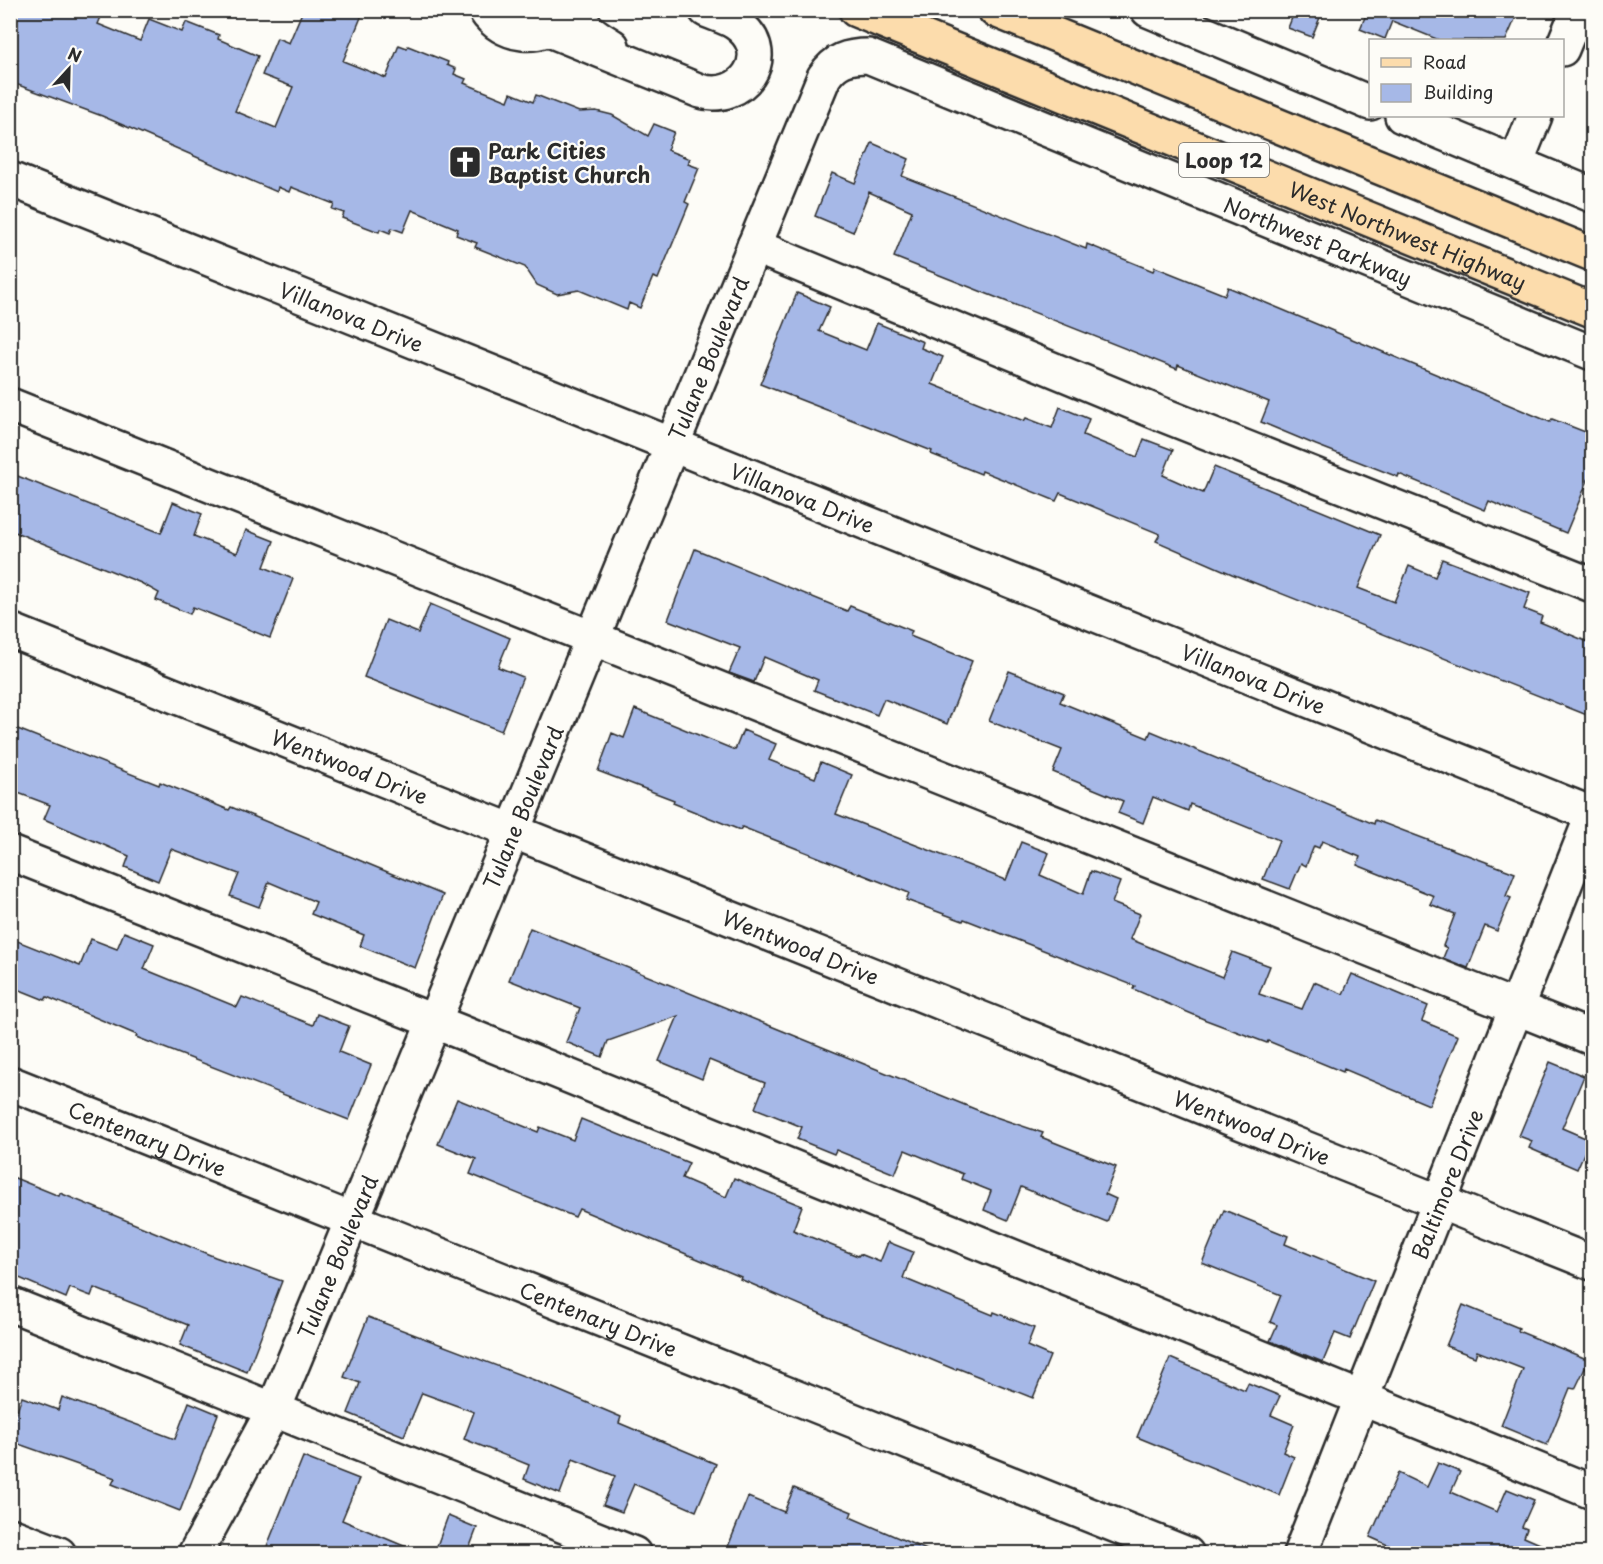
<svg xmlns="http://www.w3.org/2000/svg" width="1603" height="1564" viewBox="0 0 1603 1564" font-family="'Playpen Sans',sans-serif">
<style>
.building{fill:#a6b8e7;stroke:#2b2b2b;stroke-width:1.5}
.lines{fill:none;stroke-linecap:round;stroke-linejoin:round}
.minor-casing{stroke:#2b2b2b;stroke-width:38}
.major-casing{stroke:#2b2b2b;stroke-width:38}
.minor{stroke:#fdfcf7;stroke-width:33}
.major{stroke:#fcdcac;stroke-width:33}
.labels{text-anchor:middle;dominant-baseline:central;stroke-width:4.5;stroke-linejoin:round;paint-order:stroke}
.shield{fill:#fdfcf7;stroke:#6a6a68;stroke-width:1.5}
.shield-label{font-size:20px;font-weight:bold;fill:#2b2b2b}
.poi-label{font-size:21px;font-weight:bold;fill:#2b2b2b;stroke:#fdfcf7;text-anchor:start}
.street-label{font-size:21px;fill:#2b2b2b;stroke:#fdfcf7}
</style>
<rect width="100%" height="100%" fill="#fdfcf7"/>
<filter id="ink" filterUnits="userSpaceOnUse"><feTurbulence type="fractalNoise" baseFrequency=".0167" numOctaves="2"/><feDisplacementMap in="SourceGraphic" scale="12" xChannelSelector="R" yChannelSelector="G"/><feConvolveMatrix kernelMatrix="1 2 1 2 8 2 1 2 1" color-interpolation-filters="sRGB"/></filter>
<g filter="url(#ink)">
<g class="building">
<path d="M10,10H104L98,24L140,41L149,19L182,32L186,22L219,35L218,39L258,56L235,111L276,128L293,87L262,75L277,38L289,43L303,10H364L343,61L386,78L399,45L407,48L408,46L448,62L447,65L456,69L454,74L466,79L464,83L508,101L511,93L533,102L536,95L579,112L596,111L612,115L648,136L654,124L674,132L667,150L690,159L688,164L699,168L685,202L689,204L658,279L653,277L640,308L629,303L627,310L579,290L557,294L537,285L525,267L475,247L477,243L456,235L458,229L412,210L403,232L392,228L390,233L380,229L379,232L342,218L344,213L332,209L334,204L291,187L289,192L278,187L277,192L102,116L10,82Z"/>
<path d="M1295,10H1323L1312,37L1288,28Z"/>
<path d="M1368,10H1519L1506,40H1439L1392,21L1385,39L1360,29Z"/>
<path d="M872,143L909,159L902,176L1086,249L1087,244L1153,271L1155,267L1225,295L1228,287L1550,422L1552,419L1593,435V468L1566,533L1489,501L1485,510L1399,474L1398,477L1316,445L1261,422L1269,402L1178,365L1177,369L894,257L912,211L869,192L853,232L815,216L832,173L855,183Z"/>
<path d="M797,293L830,307L819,331L866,350L877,323L923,342L921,348L943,357L932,384L1024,421L1026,418L1052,428L1060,407L1089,419L1083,435L1137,457L1144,439L1173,450L1163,475L1203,493L1214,467L1380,535L1358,588L1394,602L1409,566L1435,577L1442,559L1530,593L1524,609L1542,616L1540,622L1593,644V703L1587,715L1232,574L1156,541L1160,534L1060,493L1056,501L982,471L981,474L931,454L932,451L760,384Z"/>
<path d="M10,473L161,533L173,502L202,514L194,536L237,553L246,530L274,541L264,567L293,579L270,638L193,607L190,614L156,600L159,593L141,583L10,530Z"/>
<path d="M695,549L847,611L850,606L912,631L910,636L972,661L947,724L884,699L877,715L814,690L818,680L764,657L754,682L729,673L740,648L668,620Z"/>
<path d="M430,604L510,638L498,667L523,677L501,731L364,677L386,620L418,633Z"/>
<path d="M1009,671L1064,693L1060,702L1148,738L1151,731L1374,824L1375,820L1515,873L1506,896L1511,898L1497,931L1485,926L1468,968L1443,958L1447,948L1443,946L1455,914L1430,904L1434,896L1357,865L1360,857L1322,841L1319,848L1314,846L1306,866L1301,863L1290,889L1263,879L1279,840L1190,804L1188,811L1153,797L1143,823L1118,813L1123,801L1053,772L1062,750L989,721Z"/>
<path d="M635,709L735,750L743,730L776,744L769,760L815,778L821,762L852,775L836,814L1006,880L1021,842L1049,853L1040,875L1083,894L1091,871L1120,882L1112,903L1140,914L1130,939L1222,977L1232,952L1270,966L1259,994L1302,1009L1314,982L1343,994L1352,974L1428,1006L1422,1021L1458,1036L1429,1105L1344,1069L1343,1072L1268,1041L1267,1043L1206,1020L1133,989L1135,986L964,919L963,921L906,900L909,893L742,827L740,830L673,803L674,800L598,771L612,733L624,738Z"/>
<path d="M10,726L159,785L160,782L229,810L231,807L443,895L415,968L360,946L364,935L311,914L316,902L269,882L259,907L230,896L239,874L171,849L158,881L125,867L129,856L44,819L50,805L10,790Z"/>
<path d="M530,928L987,1114L1043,1133L1041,1137L1116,1167L1105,1194L1116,1199L1107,1222L1021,1187L1008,1220L984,1210L991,1191L961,1179L963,1174L905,1150L895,1174L836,1150L834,1154L797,1139L802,1127L755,1108L765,1083L709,1060L702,1079L659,1061L678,1016L608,1041L602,1057L566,1042L580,1008L509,980Z"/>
<path d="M124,932L154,944L144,969L237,1007L242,997L313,1025L317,1014L349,1026L339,1052L371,1065L349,1120L136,1037L137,1035L47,997L45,1000L10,986V938L80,966L91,939L117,949Z"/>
<path d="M1550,1062L1584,1076L1562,1128L1590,1140L1577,1169L1529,1148L1532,1141L1519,1136Z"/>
<path d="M457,1099L538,1132L540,1127L573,1140L581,1119L689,1163L682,1178L726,1197L734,1178L802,1206L793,1230L858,1256L860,1254L880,1262L888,1242L913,1252L903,1278L993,1315L994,1312L1034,1328L1027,1346L1050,1356L1033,1398L957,1368L956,1370L833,1319L740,1279L741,1277L579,1209L575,1217L470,1174L476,1159L438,1144Z"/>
<path d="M10,1176L59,1196L60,1193L215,1257L282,1281L247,1372L180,1345L188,1325L94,1288L91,1296L70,1288L66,1298L10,1274Z"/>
<path d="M1224,1210L1288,1236L1285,1244L1374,1281L1350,1339L1335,1333L1323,1362L1270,1341L1277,1325L1270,1322L1281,1295L1202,1263Z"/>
<path d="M1463,1305L1519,1328L1518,1331L1589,1360L1575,1389L1570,1388L1547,1445L1501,1426L1523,1369L1477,1351L1475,1357L1446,1346Z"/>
<path d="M368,1317L534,1380L621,1417L619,1423L716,1464L696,1511L634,1484L622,1512L603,1505L615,1476L573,1459L560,1494L524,1479L529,1465L464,1439L474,1412L422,1393L404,1436L348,1413L360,1383L344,1377Z"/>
<path d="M1170,1358L1245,1390L1248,1383L1280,1396L1271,1415L1294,1425L1283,1452L1294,1457L1279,1495L1137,1437Z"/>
<path d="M22,1397L58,1410L62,1397L175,1439L189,1402L218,1414L180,1511L112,1484L115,1478L10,1441V1430Z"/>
<path d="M303,1457L359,1479L342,1520L423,1554H287L267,1546Z"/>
<path d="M1438,1463L1460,1472L1451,1492L1497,1512L1507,1489L1534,1500L1522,1527L1527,1529L1524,1537L1563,1554H1408L1370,1537L1398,1473L1427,1487Z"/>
<path d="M794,1488L852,1512L850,1517L936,1554H725L748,1497L784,1512Z"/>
<path d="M448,1516L477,1528L467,1554H434Z"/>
</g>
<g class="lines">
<g class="minor-casing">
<g id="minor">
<path d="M485,10C502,37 543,42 563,17"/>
<path d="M577,10C578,27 599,38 612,46"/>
<path d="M1148,10L1370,103"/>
<path d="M547,29L700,91C742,103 775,57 741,27C732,18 717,15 706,10"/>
<path d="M1562,49L1578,10"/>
<path d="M1402,116L1592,195"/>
<path d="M1516,163L1535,116"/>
<path id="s1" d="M10,179L1592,814"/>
<path d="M754,246L1161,414L1592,585"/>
<path d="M10,405L1592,1038"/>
<path id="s2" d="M10,630L1592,1263"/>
<path d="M10,853L458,1031L1592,1492"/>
<path id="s3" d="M10,1083L1187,1554"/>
<path d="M10,1304L634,1554"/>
<path d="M10,1535L59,1554"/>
<path id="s4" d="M195,1554L274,1409L824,77C835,60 848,56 868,56L1592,353"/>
<path id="s5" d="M1300,1554L1592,816"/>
</g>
</g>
<g class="major-casing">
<g id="major">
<path id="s6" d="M856,10L1592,310"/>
<path d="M995,10L1592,254"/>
</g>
</g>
<use href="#minor" class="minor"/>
<use href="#major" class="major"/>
</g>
</g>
<defs>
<g id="church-square" transform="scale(1.725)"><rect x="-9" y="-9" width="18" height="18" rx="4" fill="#2b2b2b" stroke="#fdfcf7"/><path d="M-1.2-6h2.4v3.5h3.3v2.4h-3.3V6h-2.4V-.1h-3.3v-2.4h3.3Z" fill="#fff"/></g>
</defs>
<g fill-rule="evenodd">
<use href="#church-square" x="465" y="162"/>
</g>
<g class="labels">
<rect class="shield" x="1179" y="143" width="90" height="34" rx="4.5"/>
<g class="shield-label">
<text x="1224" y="160">Loop 12</text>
</g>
<g class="poi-label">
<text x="488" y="150">Park Cities<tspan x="488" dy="24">Baptist Church</tspan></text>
</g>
<g class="street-label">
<text stroke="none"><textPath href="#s6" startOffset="596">West Northwest Highway</textPath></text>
<text stroke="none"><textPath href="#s4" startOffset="2144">Northwest Parkway</textPath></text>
<text stroke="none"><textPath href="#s1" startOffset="368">Villanova Drive</textPath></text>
<text stroke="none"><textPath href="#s4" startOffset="1302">Tulane Boulevard</textPath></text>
<text stroke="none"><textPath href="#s1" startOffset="854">Villanova Drive</textPath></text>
<text stroke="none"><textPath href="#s1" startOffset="1340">Villanova Drive</textPath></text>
<text stroke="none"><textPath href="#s2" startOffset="366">Wentwood Drive</textPath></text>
<text stroke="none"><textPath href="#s4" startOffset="816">Tulane Boulevard</textPath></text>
<text stroke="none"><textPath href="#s2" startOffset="852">Wentwood Drive</textPath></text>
<text stroke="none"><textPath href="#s2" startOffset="1338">Wentwood Drive</textPath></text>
<text stroke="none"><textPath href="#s3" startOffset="148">Centenary Drive</textPath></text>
<text stroke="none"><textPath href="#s5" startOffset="398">Baltimore Drive</textPath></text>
<text stroke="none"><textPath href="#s4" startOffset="330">Tulane Boulevard</textPath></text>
<text stroke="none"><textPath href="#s3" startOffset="634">Centenary Drive</textPath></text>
</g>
</g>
<rect width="1603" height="1564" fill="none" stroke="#fdfcf7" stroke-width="36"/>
<rect x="18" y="18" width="1567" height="1528" fill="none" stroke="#2b2b2b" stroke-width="2" filter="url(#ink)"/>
<rect x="1369" y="39" width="195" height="78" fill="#fdfcf7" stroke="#a9a8a5" stroke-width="1.5"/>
<rect x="1381" y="58" width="30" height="9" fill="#fcdcac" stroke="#a9a8a5" stroke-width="1.5"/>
<text x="1423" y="69" font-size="18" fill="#2b2b2b">Road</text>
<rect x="1381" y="84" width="30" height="18" fill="#a6b8e7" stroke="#a9a8a5" stroke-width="1.5"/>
<text x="1423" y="99" font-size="18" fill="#2b2b2b">Building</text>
<g transform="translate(69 69) rotate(22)" stroke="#fdfcf7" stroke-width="4.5" paint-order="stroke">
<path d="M0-4.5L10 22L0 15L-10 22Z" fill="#2b2b2b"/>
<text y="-9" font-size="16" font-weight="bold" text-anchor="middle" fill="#2b2b2b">N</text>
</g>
</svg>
